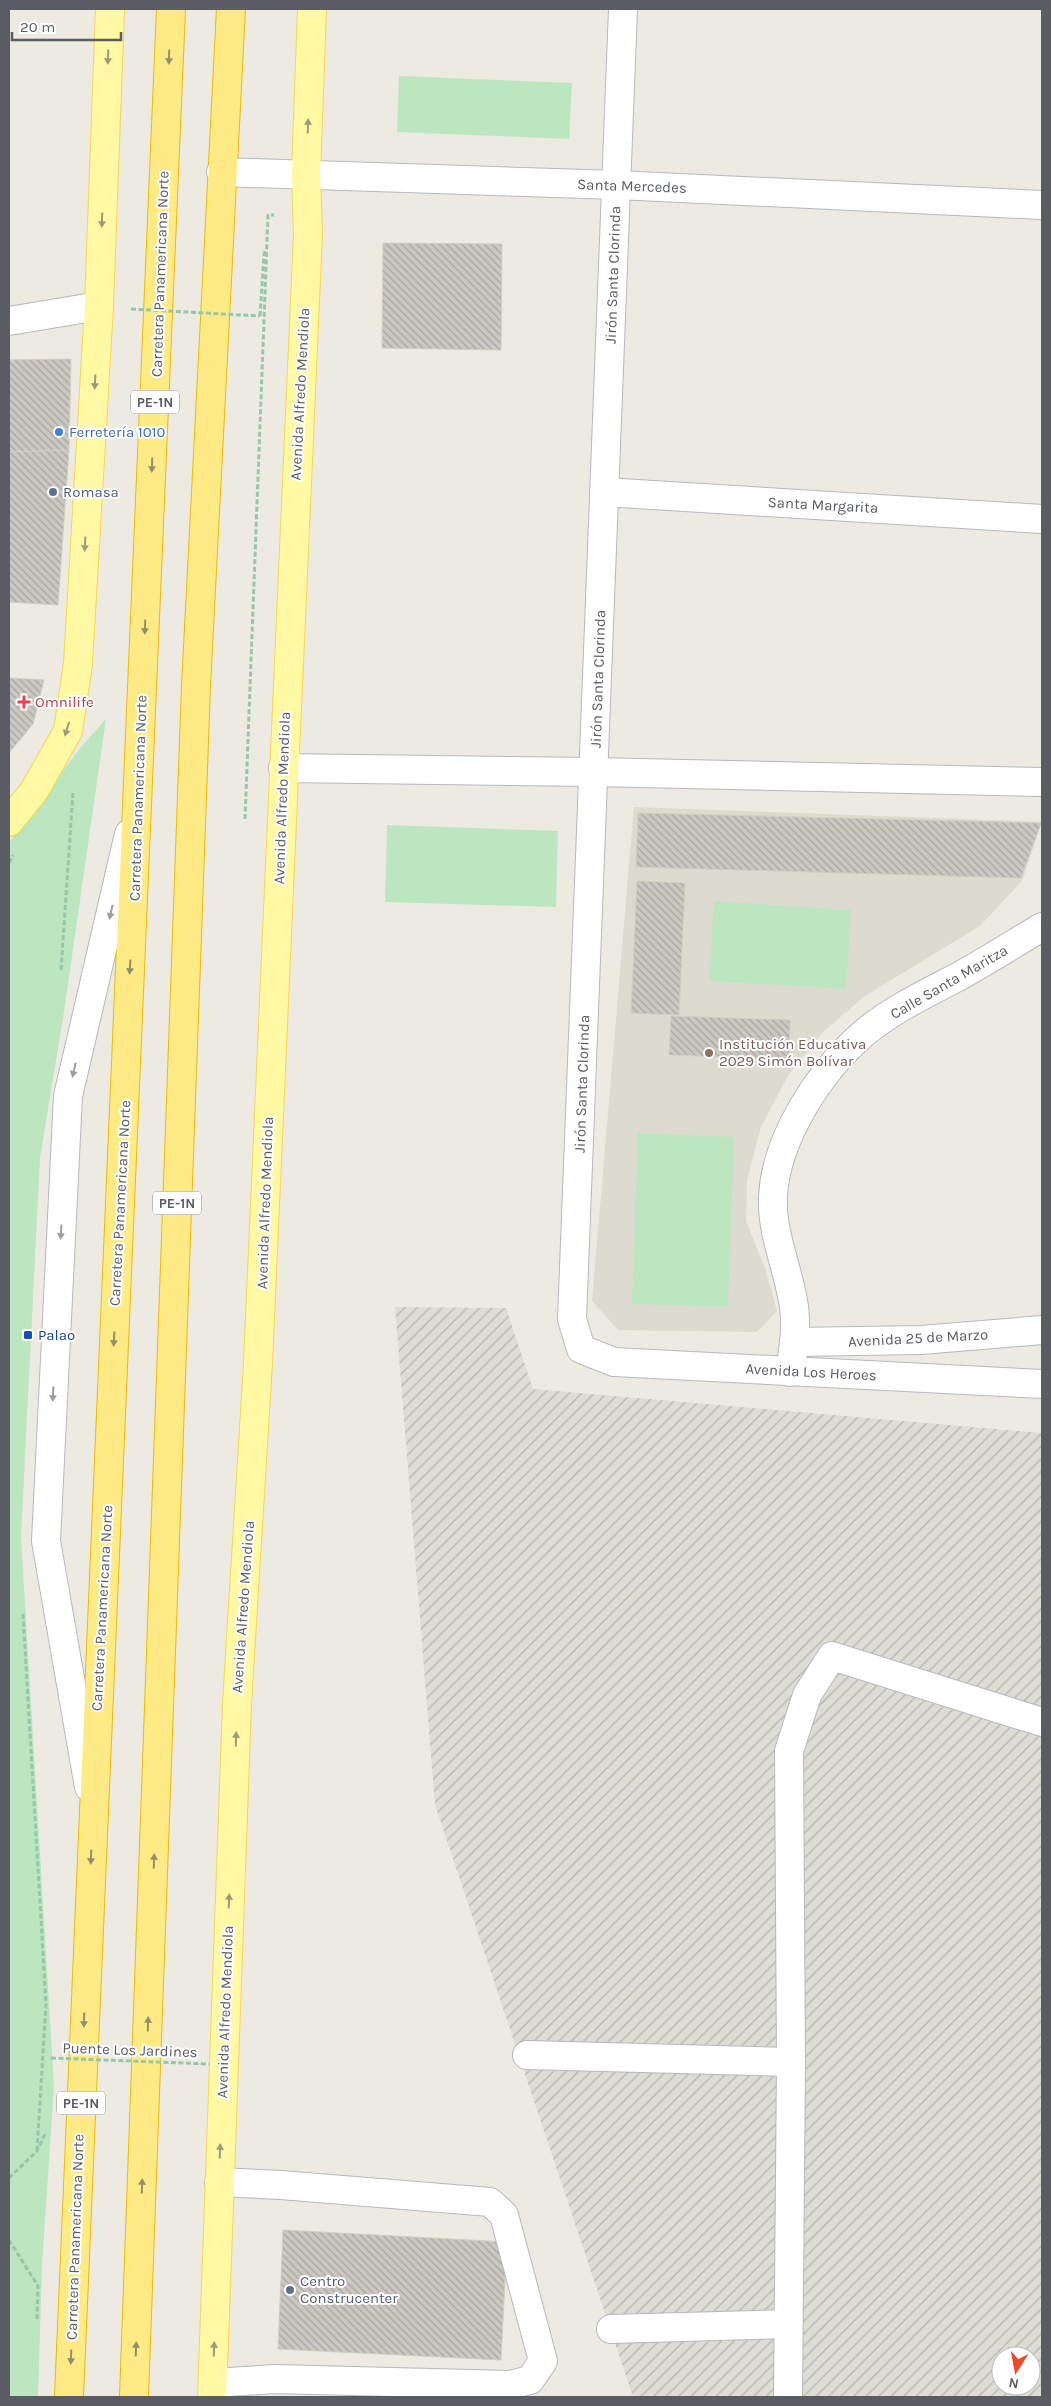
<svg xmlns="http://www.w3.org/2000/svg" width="1051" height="2406" viewBox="0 0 1051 2406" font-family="Karla,sans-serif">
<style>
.industrial{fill:url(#industrial-furrows);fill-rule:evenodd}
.education{fill:#dddbcf}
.park{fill:#bce6c0}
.building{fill:url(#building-back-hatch);stroke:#d2cdbf}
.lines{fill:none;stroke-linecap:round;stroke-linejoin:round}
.minor-casing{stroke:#b6b8be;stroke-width:30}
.major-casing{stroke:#f4d652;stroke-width:30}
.highway-casing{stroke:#edb900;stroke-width:30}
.path{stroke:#95c7a8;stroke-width:3;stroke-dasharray:5 2.5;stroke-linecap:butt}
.minor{stroke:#fff;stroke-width:28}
.major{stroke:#fff9a3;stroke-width:28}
.highway{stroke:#ffeb85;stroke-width:28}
.path-bridge{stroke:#95c7a8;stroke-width:3;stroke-dasharray:5 2.5;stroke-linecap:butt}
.oneway{fill:#9b9b7c}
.oneway2{fill:#938e6e}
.oneway3{fill:#9b9da1}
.shop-dot{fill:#3f7fe0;stroke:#fff;stroke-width:2}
.service-dot{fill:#5c6f8a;stroke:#fff;stroke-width:2}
.health-dot{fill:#e0444e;stroke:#fff;stroke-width:2}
.education-dot{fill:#8d6e63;stroke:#fff;stroke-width:2}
.transit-dot{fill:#1a4fb4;stroke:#fff;stroke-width:2}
.labels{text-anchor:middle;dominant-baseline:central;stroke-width:4;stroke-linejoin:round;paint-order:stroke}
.shield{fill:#fff;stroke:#8b8d91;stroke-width:1}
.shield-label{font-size:14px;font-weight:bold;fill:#595c62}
.street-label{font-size:15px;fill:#595c62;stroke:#fff}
.shop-label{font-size:15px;fill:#366cbe;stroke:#fff;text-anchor:start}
.service-label{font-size:15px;fill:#4e5e75;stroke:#fff;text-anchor:start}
.health-label{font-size:15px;fill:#be3a42;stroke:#fff;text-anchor:start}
.education-label{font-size:15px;fill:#785e54;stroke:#fff;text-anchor:start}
.transit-label{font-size:15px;fill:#164399;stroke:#fff;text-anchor:start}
</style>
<defs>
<pattern id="industrial-furrows" width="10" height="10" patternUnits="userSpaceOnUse" patternTransform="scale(1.25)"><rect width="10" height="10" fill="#dddcd5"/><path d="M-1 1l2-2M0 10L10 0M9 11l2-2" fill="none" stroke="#b6b6b0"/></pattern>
<pattern id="building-back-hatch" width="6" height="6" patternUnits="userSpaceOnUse" patternTransform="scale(1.25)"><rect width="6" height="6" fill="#cac8c0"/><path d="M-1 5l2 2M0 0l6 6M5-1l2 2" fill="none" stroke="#a7a69f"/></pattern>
</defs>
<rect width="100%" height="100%" fill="#edebe1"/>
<path class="industrial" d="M395,1307L506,1308L533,1389L1042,1433V2397H633L435,1805ZM1001,2356H1031V2386H1001Z"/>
<path class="education" d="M634,807L1042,822L1022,881L980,926L865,996L823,1032L789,1074L761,1127L747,1180L746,1221L765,1268L777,1311L757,1332L618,1330L592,1301Z"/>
<g class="park">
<path d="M399,76L572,83L569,139L397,132Z"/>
<path d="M106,719L64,1012L40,1158L21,1537L54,2086L42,2265L38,2397H9V843L81,747Z"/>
<path d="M387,825L558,831L556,907L385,902Z"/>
<path d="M714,901L851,910L846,989L709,981Z"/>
<path d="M638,1133L734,1137L728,1307L632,1304Z"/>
</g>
<g class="building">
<path d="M383,243L502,244L501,350L382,348Z"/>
<path d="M71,359L69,450L9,452V360Z"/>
<path d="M69,450L58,605L9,602V452Z"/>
<path d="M9,678L44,680L33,724L9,753Z"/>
<path d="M638,813L1041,823L1021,878L636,867Z"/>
<path d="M637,881L685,883L679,1015L631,1013Z"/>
<path d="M671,1016L790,1020L789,1059L669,1055Z"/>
<path d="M283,2230L507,2242L501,2360L278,2349Z"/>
</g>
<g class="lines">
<g class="minor-casing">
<g id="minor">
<path d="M623,9L572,1319L581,1349L614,1362L1042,1384"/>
<path d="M221,172L617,185L1042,205"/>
<path d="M9,321L99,306"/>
<path d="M604,492L1042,519"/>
<path d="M283,768L595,772L1042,782"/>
<path d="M794,1342L921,1340L1042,1330"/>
<path d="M790,1372C793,1351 797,1328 794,1307C789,1270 771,1234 773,1196C776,1138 820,1071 863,1034C890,1011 923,995 954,979C984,963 1013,944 1042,927"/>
<path d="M89,1787L46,1541L68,1096L129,834"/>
<path d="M527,2055L791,2062"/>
<path d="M611,2329L788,2324"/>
<path d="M213,2383L275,2379L510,2385L530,2380L543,2361L504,2215L490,2202L281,2185L219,2182"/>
<path d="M788,2397L791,2062L789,1751L807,1695L832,1656L1042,1722"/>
</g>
</g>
<g class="major-casing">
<g id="major">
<path d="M9,822L34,791L68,731L78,664L99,306L110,9"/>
<path d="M212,2397L237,1704L258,1363L308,234L306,174L312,9"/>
</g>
</g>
<g class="highway-casing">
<g id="highway">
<path d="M69,2397L171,9"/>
<path d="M134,2397L196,686L231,9"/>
</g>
</g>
<g class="path">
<path d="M260,316L264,255L266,249"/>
<path d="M245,819L268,215H274"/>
<path d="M9,863L13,855"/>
<path d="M61,970L73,792"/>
<path d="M23,1614L46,2004L37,2151"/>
<path d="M9,2178L37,2151L46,2132"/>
<path d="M9,2240L38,2286L37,2319"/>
</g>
<use href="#minor" class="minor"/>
<use href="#major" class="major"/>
<use href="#highway" class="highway"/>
<g class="path-bridge">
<path d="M131,309L260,316"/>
<path d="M51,2058L209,2064"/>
</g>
</g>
<defs><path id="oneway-solid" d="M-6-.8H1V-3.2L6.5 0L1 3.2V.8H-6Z" transform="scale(1.25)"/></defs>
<g class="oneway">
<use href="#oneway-solid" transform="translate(108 57) rotate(92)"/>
<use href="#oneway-solid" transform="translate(308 126) rotate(-88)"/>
<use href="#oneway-solid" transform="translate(102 220) rotate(92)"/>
<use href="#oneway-solid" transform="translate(95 382) rotate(93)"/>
<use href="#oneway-solid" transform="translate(85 544) rotate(93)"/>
<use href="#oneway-solid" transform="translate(67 729) rotate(107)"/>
<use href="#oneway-solid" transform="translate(236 1739) rotate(-88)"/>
<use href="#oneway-solid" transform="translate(229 1901) rotate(-88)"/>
<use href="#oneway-solid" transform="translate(220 2151) rotate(-88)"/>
<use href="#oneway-solid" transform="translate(214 2349) rotate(-88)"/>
</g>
<g class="oneway2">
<use href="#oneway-solid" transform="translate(169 57) rotate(92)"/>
<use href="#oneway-solid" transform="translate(152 465) rotate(92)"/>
<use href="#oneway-solid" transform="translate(145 627) rotate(92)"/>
<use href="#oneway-solid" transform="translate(130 967) rotate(93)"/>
<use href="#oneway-solid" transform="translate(114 1339) rotate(93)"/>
<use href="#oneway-solid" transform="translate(91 1857) rotate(92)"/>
<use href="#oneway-solid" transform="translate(154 1861) rotate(-88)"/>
<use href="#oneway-solid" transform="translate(84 2020) rotate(92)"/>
<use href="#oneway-solid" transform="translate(148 2024) rotate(-88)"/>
<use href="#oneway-solid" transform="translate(142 2186) rotate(-88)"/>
<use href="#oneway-solid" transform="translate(136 2349) rotate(-88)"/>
<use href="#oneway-solid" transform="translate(71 2357) rotate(92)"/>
</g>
<g class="oneway3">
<use href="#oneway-solid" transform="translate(111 912) rotate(103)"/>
<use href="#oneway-solid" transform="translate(74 1070) rotate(103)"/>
<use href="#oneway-solid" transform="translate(61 1232) rotate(93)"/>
<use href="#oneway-solid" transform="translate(53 1394) rotate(93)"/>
</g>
<circle class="shop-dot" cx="59" cy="432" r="5"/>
<g class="service-dot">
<circle cx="53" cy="492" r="5"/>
<circle cx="290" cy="2290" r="5"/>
</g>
<path class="health-dot" d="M21.5 694.5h5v5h5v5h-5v5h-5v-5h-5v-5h5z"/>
<circle class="education-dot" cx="709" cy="1053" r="5"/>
<rect class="transit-dot" x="23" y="1330" width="10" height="10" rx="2.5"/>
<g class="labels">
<g class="shield">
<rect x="131" y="390.5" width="48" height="23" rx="4"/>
<rect x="153" y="1191.5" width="48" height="23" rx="4"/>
<rect x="57" y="2091.5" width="48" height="23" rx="4"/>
</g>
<g class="shield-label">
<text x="155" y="402">PE-1N</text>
<text x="177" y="1203">PE-1N</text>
<text x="81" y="2103">PE-1N</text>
</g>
<g class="street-label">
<text transform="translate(632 186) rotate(2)">Santa Mercedes</text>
<text transform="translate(160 274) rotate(-88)">Carretera Panamericana Norte</text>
<text transform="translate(613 275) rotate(-88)">Jirón Santa Clorinda</text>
<text transform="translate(300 394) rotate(-87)">Avenida Alfredo Mendiola</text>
<text transform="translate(823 505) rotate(3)">Santa Margarita</text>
<text transform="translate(598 679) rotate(-88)">Jirón Santa Clorinda</text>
<text transform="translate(138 798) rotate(-88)">Carretera Panamericana Norte</text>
<text transform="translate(282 798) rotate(-88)">Avenida Alfredo Mendiola</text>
<text transform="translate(949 982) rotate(-30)">Calle Santa Maritza</text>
<text transform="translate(582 1084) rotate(-88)">Jirón Santa Clorinda</text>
<text transform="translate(120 1203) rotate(-87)">Carretera Panamericana Norte</text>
<text transform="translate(265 1203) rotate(-88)">Avenida Alfredo Mendiola</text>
<text transform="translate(918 1338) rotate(-3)">Avenida 25 de Marzo</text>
<text transform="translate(811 1372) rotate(3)">Avenida Los Heroes</text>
<text transform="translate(243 1607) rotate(-86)">Avenida Alfredo Mendiola</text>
<text transform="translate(102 1608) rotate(-87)">Carretera Panamericana Norte</text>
<text transform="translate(225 2012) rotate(-88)">Avenida Alfredo Mendiola</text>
<text transform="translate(130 2050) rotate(2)">Puente Los Jardines</text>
<text transform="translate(75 2237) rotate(-88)">Carretera Panamericana Norte</text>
</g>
<g class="shop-label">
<text x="69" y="432">Ferretería 1010</text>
</g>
<g class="service-label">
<text x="63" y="492">Romasa</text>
<text x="300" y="2281">Centro<tspan x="300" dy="17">Construcenter</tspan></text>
</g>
<g class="health-label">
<text x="35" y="702">Omnilife</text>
</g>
<g class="education-label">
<text x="719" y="1044">Institución Educativa<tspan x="719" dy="17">2029 Simón Bolívar</tspan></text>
</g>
<g class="transit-label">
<text x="38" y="1335">Palao</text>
</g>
</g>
<rect width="1051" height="2406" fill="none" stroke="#595c62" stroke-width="20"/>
<g transform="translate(1016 2371) rotate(191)"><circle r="24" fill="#ffffff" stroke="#bdbec0"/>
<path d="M0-4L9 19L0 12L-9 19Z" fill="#ed4827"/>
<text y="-8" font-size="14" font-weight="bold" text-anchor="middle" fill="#595c62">N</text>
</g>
<path d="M12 32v8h109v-8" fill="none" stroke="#595c62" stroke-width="2.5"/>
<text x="20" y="32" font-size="15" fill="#595c62" stroke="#ffffff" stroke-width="4" paint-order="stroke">20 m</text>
</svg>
